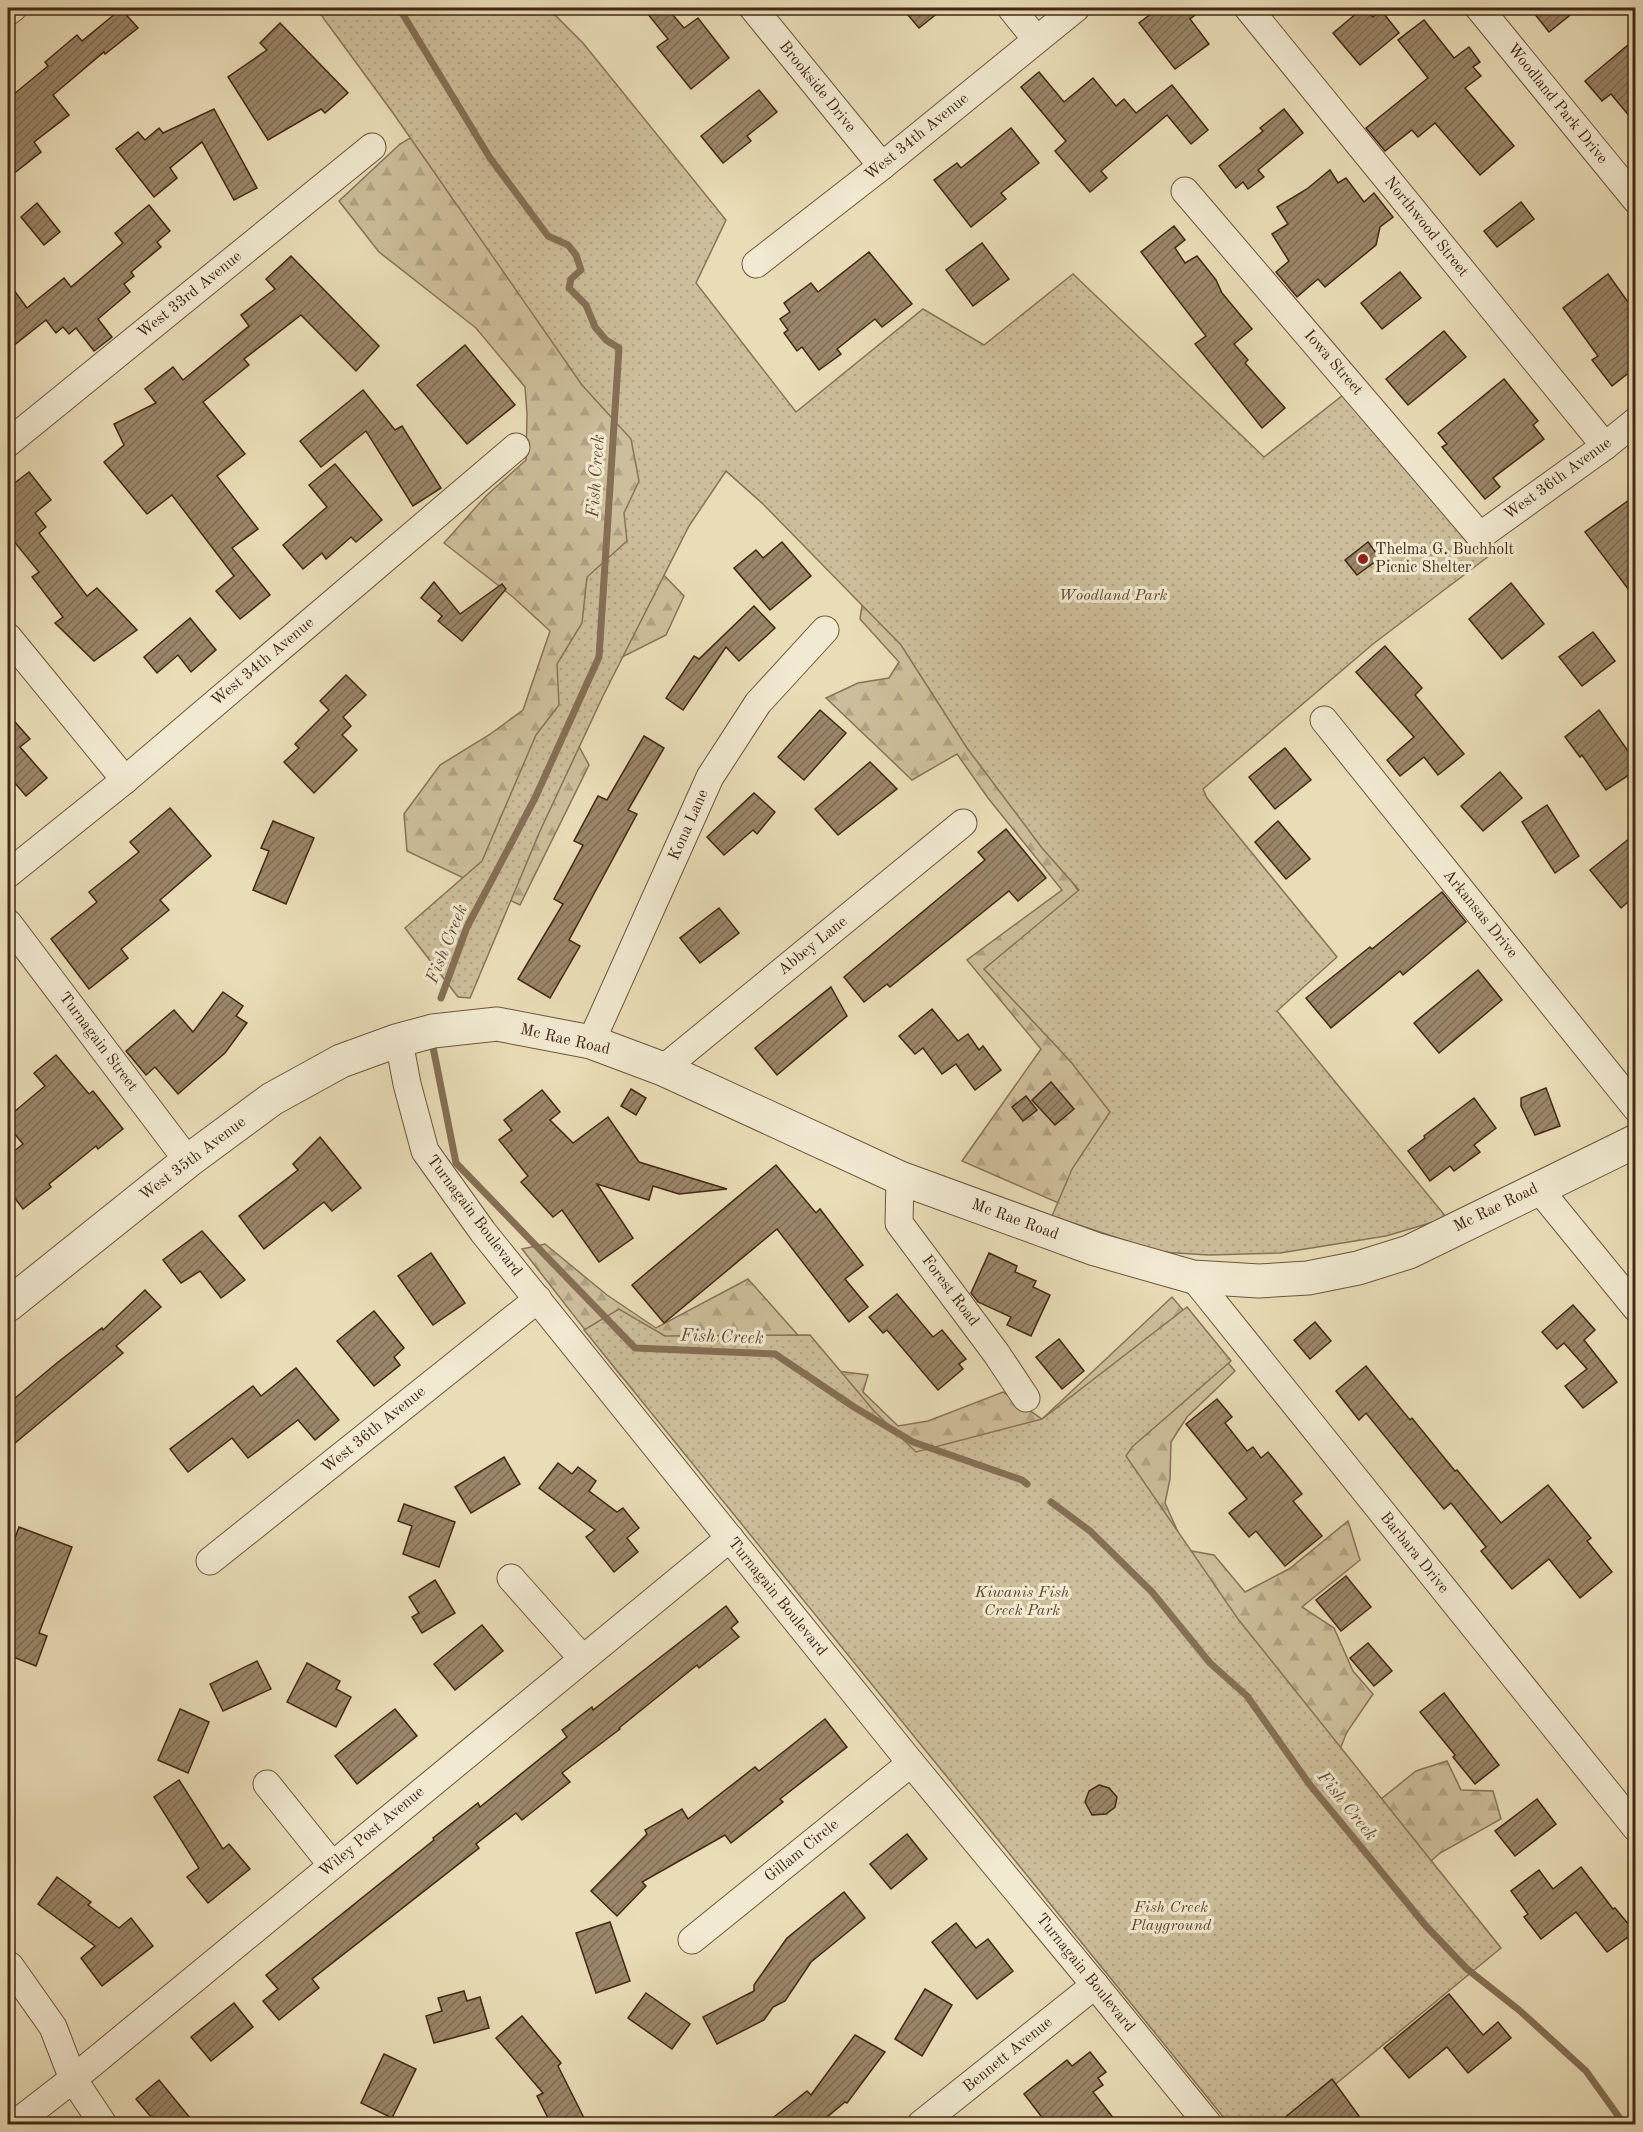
<svg xmlns="http://www.w3.org/2000/svg" width="1643" height="2132" viewBox="0 0 1643 2132" font-family="'Old Standard TT',serif">
<style>
.forest{fill:url(#forest-firs);stroke:#887358;stroke-width:1.5}
.park{fill:url(#park-dots);stroke:#887358;stroke-width:1.5}
.lines{fill:none;stroke-linecap:round;stroke-linejoin:round}
.stream{stroke:#856f55;stroke-width:7}
.building{fill:url(#building-hatch);stroke:#442814;stroke-width:1.5}
.minor-casing{stroke:#6d553d;stroke-width:29}
.tertiary-casing{stroke:#6d553d;stroke-width:35}
.minor{stroke:#f1e9d0;stroke-width:27}
.tertiary{stroke:#f1e9d0;stroke-width:33}
.poi-dot{fill:#8f2418;stroke:#f1e9d0;stroke-width:2}
.labels{text-anchor:middle;dominant-baseline:central;stroke-width:6;stroke-linejoin:round;paint-order:stroke}
.street-label{font-size:16px;fill:#442814;stroke:#f1e9d0}
.poi-label{font-size:16px;fill:#442814;stroke:#f1e9d0;text-anchor:start}
.park-label{font-size:16px;font-style:italic;fill:#5f462f;stroke:#f1e9d0}
.water-label{font-size:18px;font-style:italic;fill:#654c34;stroke:#f1e9d0}
</style>
<defs>
<pattern id="forest-firs" width="22" height="20" patternUnits="userSpaceOnUse" patternTransform="scale(1.5)"><rect width="22" height="20" fill="#cdbe9b"/><path d="M5 1l3.5 6h-7zM16 11l3.5 6h-7z" fill="#b1a385"/></pattern>
<pattern id="park-dots" width="8" height="8" patternUnits="userSpaceOnUse" patternTransform="scale(1.5)"><rect width="8" height="8" fill="#cdbe9b"/><path d="M2 2h.1M6 6h.1" fill="none" stroke="#b1a385" stroke-width="1.8" stroke-linecap="round"/></pattern>
<pattern id="building-hatch" width="6" height="6" patternUnits="userSpaceOnUse" patternTransform="scale(1.5)"><rect width="6" height="6" fill="#9a8669"/><path d="M-1 1l2-2M0 6l6-6M5 7l2-2" fill="none" stroke="#7f6e55"/></pattern>
</defs>
<rect width="100%" height="100%" fill="#e9ddb7"/>
<filter id="stains"><feTurbulence type="fractalNoise" baseFrequency=".00333" numOctaves="4"/><feColorMatrix values="0 0 0 0 .2 0 0 0 0 .09 0 0 0 0 .02 0 0 0 .5 -.17"/></filter>
<radialGradient id="worn" r=".72"><stop offset=".6" stop-color="#630" stop-opacity="0"/><stop offset="1" stop-color="#630" stop-opacity=".3"/></radialGradient>
<g class="forest">
<path d="M422,131L674,402L762,503L726,471L655,566L684,596L666,635L612,662L576,741L589,765L520,905L407,851L404,814L440,765L489,735L523,710L550,631L513,597L444,543L486,496L526,460L527,413L525,387L476,328L379,252L339,201L400,144Z"/>
<path d="M866,578L1080,852L1073,883L1145,990L1153,1244L962,1161L1041,1049L967,960L1062,890L988,798L957,754L912,780L826,698L858,683L889,678L899,662L860,619Z"/>
<path d="M545,1244L607,1295L656,1328L748,1279L829,1370L868,1375L863,1392L898,1426L928,1421L1003,1392L1042,1419L1172,1297L1235,1371L1187,1417L1171,1442L1170,1479L1165,1503L1186,1550L1214,1555L1245,1592L1289,1569L1348,1521L1360,1560L1302,1607L1334,1628L1353,1671L1373,1694L1347,1732L1338,1754L1376,1803L1416,1771L1447,1761L1461,1790L1493,1791L1501,1819L1440,1853L1431,1861L1492,1946L621,1376L522,1249Z"/>
</g>
<g class="park">
<path d="M316,8H548L583,43L726,220L696,283L796,412L923,309L984,345L1073,274L1264,457L1347,392L1489,556L1373,644L1203,789L1207,798L1337,957L1277,1011L1447,1218L1386,1236L1280,1253L1209,1255L1160,1252L1052,1216L1072,1169L1110,1112L1071,1062L984,969L1079,890L1042,848L967,748L901,645L762,503L726,471L689,526L603,696L540,831L470,998L458,997L405,928L482,861L536,735L559,705L557,664L582,623L587,577L627,541L624,513L639,481L631,439L582,385L393,113Z"/>
<path d="M1187,1307L1231,1361L1132,1447L1126,1456L1238,1619L1501,1948L1287,2124H1229L584,1330L619,1309L665,1336L810,1335L874,1411L916,1452L1042,1419Z"/>
</g>
<g class="lines">
<g class="stream">
<path d="M399,8L490,158L548,236L568,245L576,255L581,270L571,279L569,288L586,305L595,327L606,340L619,348L599,657L535,798L467,927L441,998"/>
<path d="M432,1042L456,1163L635,1348L775,1354L854,1407L913,1442L1022,1480L1027,1484"/>
<path d="M1051,1502L1090,1531L1152,1592L1210,1663L1247,1696L1310,1785L1426,1926L1467,1969L1519,2010L1586,2071L1624,2124"/>
</g>
</g>
<g class="building">
<path d="M643,8H667L684,28L698,18L729,58L691,89L657,47L668,39Z"/>
<path d="M902,8H944L919,28Z"/>
<path d="M1159,8H1204L1190,19L1209,44L1175,69L1139,23Z"/>
<path d="M1363,8L1373,17L1381,10L1399,33L1360,65L1333,33Z"/>
<path d="M1530,8H1579L1549,32Z"/>
<path d="M121,9L138,28L105,54L104,52L53,95L69,115L34,142L41,152L8,178V99L48,66L45,62L77,35L82,41Z"/>
<path d="M1424,20L1454,58L1469,47L1480,62L1473,67L1481,76L1465,88L1514,146L1480,175L1435,123L1418,137L1412,130L1385,151L1366,128L1428,78L1398,40Z"/>
<path d="M280,23L348,93L325,113L321,109L268,140L228,77L267,50L260,43Z"/>
<path d="M1635,39V123L1611,94L1602,101L1585,81Z"/>
<path d="M1039,72L1064,102L1093,78L1116,106L1124,99L1136,113L1172,85L1208,130L1191,144L1167,115L1101,171L1107,178L1090,192L1055,151L1066,141L1021,87Z"/>
<path d="M759,90L777,112L747,136L751,141L723,163L701,136Z"/>
<path d="M214,109L257,188L234,200L202,142L170,168L177,178L154,197L116,149L138,132L145,140L159,128L163,133Z"/>
<path d="M1284,109L1303,133L1258,170L1264,177L1248,189L1243,182L1236,188L1219,166L1263,131L1260,128Z"/>
<path d="M1011,128L1039,163L1001,193L1006,199L971,227L934,180L957,163L961,168Z"/>
<path d="M1330,170L1338,183L1346,178L1364,202L1374,193L1393,217L1380,227L1376,245L1325,287L1318,279L1297,297L1276,272L1289,261L1272,234L1288,224L1277,207L1307,189Z"/>
<path d="M1521,202L1534,219L1497,247L1484,231Z"/>
<path d="M37,203L60,232L44,245L21,217Z"/>
<path d="M149,205L170,231L157,242L161,247L131,272L134,276L124,284L130,292L98,319L112,337L94,351L76,328L69,334L63,327L56,333L46,320L8,350V282L27,308L64,278L71,287L123,243L115,233Z"/>
<path d="M1174,226L1185,240L1175,248L1185,263L1197,256L1216,280L1222,293L1252,329L1234,344L1248,360L1245,363L1285,408L1262,428L1195,344L1206,336L1141,252Z"/>
<path d="M982,243L1009,279L973,306L946,270Z"/>
<path d="M869,252L912,304L882,327L875,319L837,349L841,354L819,370L802,347L797,351L784,333L788,330L780,319L790,312L784,303L811,283L818,292Z"/>
<path d="M291,256L379,346L356,371L301,315L244,359L249,365L203,402L245,454L217,476L258,529L232,548L270,595L240,619L216,591L234,576L172,495L147,514L104,462L124,445L114,424L156,403L145,389L173,367L183,380L249,326L241,315L275,289L266,279Z"/>
<path d="M1400,272L1421,298L1382,329L1361,303Z"/>
<path d="M1608,274L1635,312V368L1612,386L1592,360L1598,356L1563,308Z"/>
<path d="M1444,331L1466,357L1408,405L1386,379Z"/>
<path d="M465,345L515,405L467,444L417,385Z"/>
<path d="M1504,379L1538,421L1533,425L1544,439L1493,478L1500,487L1485,499L1442,447L1447,444L1438,433Z"/>
<path d="M363,390L395,430L402,426L441,488L413,506L366,431L321,467L300,441Z"/>
<path d="M335,464L382,520L356,542L351,537L326,559L322,553L303,569L283,545L327,507L309,485Z"/>
<path d="M29,472L51,500L35,513L46,527L39,533L87,596L97,588L137,630L94,661L55,623L63,617L32,577L39,572L8,534V488Z"/>
<path d="M1629,500L1635,509V598L1585,532Z"/>
<path d="M782,542L811,576L770,610L734,568L756,550L763,558Z"/>
<path d="M1368,542L1380,558L1357,575L1345,560Z"/>
<path d="M434,582L460,614L502,584L506,589L462,641L438,621L442,616L421,598Z"/>
<path d="M1511,583L1544,624L1502,659L1469,619Z"/>
<path d="M754,606L775,628L739,661L726,647L683,710L666,698L694,656L699,659Z"/>
<path d="M190,618L216,650L191,672L178,655L157,673L144,657Z"/>
<path d="M1593,632L1615,661L1582,686L1559,657Z"/>
<path d="M1385,646L1422,688L1415,695L1464,754L1438,775L1424,757L1400,776L1387,760L1414,737L1356,672Z"/>
<path d="M346,675L366,695L343,717L351,726L342,735L357,750L314,793L284,762L299,748L295,744L329,710L320,701Z"/>
<path d="M820,710L846,733L804,780L778,757Z"/>
<path d="M1599,710L1635,761V771L1606,790L1582,755L1580,757L1565,737Z"/>
<path d="M8,714L30,739L20,747L47,778L26,796L8,775Z"/>
<path d="M644,736L664,748L628,810L637,814L569,940L580,946L550,998L518,979L563,904L554,899L583,845L574,841L598,796L607,800Z"/>
<path d="M1285,748L1311,780L1275,809L1249,777Z"/>
<path d="M870,762L897,789L838,835L815,809Z"/>
<path d="M1500,772L1522,798L1483,831L1461,806Z"/>
<path d="M754,793L775,812L757,834L753,830L724,855L707,837Z"/>
<path d="M1547,805L1579,856L1555,873L1522,822Z"/>
<path d="M170,808L211,856L160,900L169,910L121,949L128,958L89,989L51,939L97,902L89,892L139,852L130,842Z"/>
<path d="M273,821L314,838L286,904L253,890L269,851L261,848Z"/>
<path d="M1278,821L1310,859L1286,879L1255,842Z"/>
<path d="M1006,829L1046,878L1018,901L1009,891L890,987L887,984L864,1002L844,977L985,860L978,852Z"/>
<path d="M1635,834V896L1621,908L1590,870Z"/>
<path d="M1442,892L1466,922L1403,975L1400,971L1331,1028L1306,998L1370,947L1372,949Z"/>
<path d="M719,908L739,933L700,963L680,938Z"/>
<path d="M1478,970L1502,1000L1439,1053L1414,1023Z"/>
<path d="M831,987L847,1016L777,1075L755,1048Z"/>
<path d="M223,992L243,1006L236,1016L247,1023L225,1053L178,1094L155,1067L146,1075L126,1051L174,1010L193,1032Z"/>
<path d="M932,1009L958,1041L968,1034L979,1050L983,1046L1001,1070L975,1090L956,1064L942,1074L923,1048L915,1054L899,1036Z"/>
<path d="M56,1055L89,1094L93,1091L123,1129L98,1149L96,1146L49,1184L51,1187L23,1209L8,1189V1156L23,1144L8,1126V1117L45,1086L34,1073Z"/>
<path d="M1051,1082L1074,1109L1055,1125L1032,1100Z"/>
<path d="M1546,1088L1560,1126L1535,1135L1521,1106V1098Z"/>
<path d="M631,1089L646,1098L636,1115L621,1106Z"/>
<path d="M542,1090L560,1112L550,1120L573,1143L608,1117L639,1162L727,1189L679,1194L653,1186L649,1200L597,1184L633,1238L599,1262L562,1210L553,1217L521,1182L528,1176L499,1140L512,1130L504,1120Z"/>
<path d="M1026,1096L1037,1110L1023,1121L1012,1107Z"/>
<path d="M1474,1098L1496,1128L1474,1145L1480,1152L1454,1171L1450,1166L1430,1181L1408,1151L1425,1138L1424,1136Z"/>
<path d="M320,1137L361,1188L332,1211L324,1202L264,1249L239,1216L298,1170L293,1164Z"/>
<path d="M776,1165L816,1213L820,1209L863,1265L845,1279L868,1307L849,1322L777,1229L664,1323L632,1285Z"/>
<path d="M202,1231L245,1280L221,1298L200,1271L181,1283L163,1260Z"/>
<path d="M431,1253L465,1303L433,1325L398,1276Z"/>
<path d="M989,1253L1017,1266L1015,1272L1036,1281L1033,1287L1050,1295L1031,1336L1007,1325L1011,1317L978,1302L971,1293Z"/>
<path d="M145,1290L161,1307L116,1346L123,1353L8,1449V1404L58,1362L102,1328L103,1330Z"/>
<path d="M897,1294L933,1337L942,1330L966,1359L959,1364L963,1369L938,1390L887,1330L883,1333L869,1317Z"/>
<path d="M1573,1305L1595,1330L1584,1340L1617,1382L1583,1408L1565,1386L1587,1369L1564,1343L1557,1349L1542,1332Z"/>
<path d="M374,1311L404,1348L394,1357L400,1365L374,1386L337,1341Z"/>
<path d="M1315,1322L1331,1341L1310,1359L1294,1340Z"/>
<path d="M1059,1339L1084,1371L1062,1389L1036,1357Z"/>
<path d="M1366,1366L1410,1420L1412,1418L1455,1471L1457,1470L1501,1523L1548,1485L1591,1538L1587,1541L1612,1572L1580,1598L1549,1559L1512,1589L1481,1551L1486,1547L1451,1503L1444,1509L1366,1413L1359,1420L1336,1391Z"/>
<path d="M296,1368L339,1420L315,1440L298,1420L248,1458L232,1438L188,1472L170,1449L253,1386L261,1396Z"/>
<path d="M1217,1399L1232,1417L1225,1423L1247,1451L1253,1447L1261,1458L1268,1452L1302,1494L1293,1501L1322,1536L1285,1566L1256,1531L1249,1537L1229,1513L1247,1499L1186,1424Z"/>
<path d="M504,1457L520,1484L471,1513L455,1487Z"/>
<path d="M558,1463L572,1474L578,1467L596,1481L589,1491L617,1512L623,1508L639,1528L627,1538L638,1552L614,1572L586,1537L595,1530L539,1488Z"/>
<path d="M404,1504L455,1522L439,1567L403,1554L412,1526L398,1521Z"/>
<path d="M19,1527L72,1547L39,1633L47,1636L36,1666L8,1655V1557Z"/>
<path d="M1346,1576L1371,1607L1341,1631L1316,1600Z"/>
<path d="M435,1580L455,1613L422,1633L412,1617L419,1613L409,1597Z"/>
<path d="M726,1606L738,1622L731,1628L739,1637L699,1668L697,1665L619,1728L620,1729L562,1773L570,1782L522,1820L516,1813L476,1844L479,1848L312,1979L319,1988L279,2020L263,2001L278,1989L266,1975L434,1840L433,1838L478,1803L480,1807L567,1737L562,1730L592,1707L593,1710Z"/>
<path d="M482,1625L503,1651L455,1690L434,1664Z"/>
<path d="M1368,1643L1392,1671L1374,1686L1350,1658Z"/>
<path d="M257,1661L271,1689L223,1711L210,1684Z"/>
<path d="M307,1663L340,1681L336,1689L351,1697L336,1727L287,1702Z"/>
<path d="M1444,1693L1499,1765L1475,1784L1453,1757L1455,1755L1420,1712Z"/>
<path d="M180,1709L209,1722L188,1773L158,1760Z"/>
<path d="M395,1709L417,1736L357,1784L335,1756Z"/>
<path d="M825,1719L847,1747L780,1799L783,1802L731,1843L725,1835L642,1882L646,1886L617,1916L591,1891L647,1834L645,1830L682,1809L688,1819L755,1767L759,1771Z"/>
<path d="M179,1780L223,1849L229,1844L250,1869L208,1903L187,1877L199,1868L154,1797Z"/>
<path d="M1099,1785L1109,1788L1117,1797L1115,1807L1106,1814L1092,1815L1085,1802L1089,1791Z"/>
<path d="M1537,1799L1556,1824L1515,1856L1495,1831Z"/>
<path d="M907,1834L927,1859L891,1889L870,1864Z"/>
<path d="M1581,1867L1613,1909L1615,1908L1635,1932L1607,1952L1576,1912L1541,1939L1524,1917L1528,1914L1511,1891L1539,1870L1553,1889Z"/>
<path d="M57,1877L91,1902L88,1905L119,1928L131,1918L153,1946L102,1986L81,1958L95,1946L38,1904Z"/>
<path d="M844,1892L865,1918L811,1962L785,2001L773,2007L764,2020L717,2044L703,2017L754,1991V1985L787,1938Z"/>
<path d="M610,1922L630,1981L596,1993L576,1933Z"/>
<path d="M956,1923L976,1948L988,1939L1013,1971L977,1999L932,1942Z"/>
<path d="M925,1989L952,2005L922,2056L895,2039Z"/>
<path d="M464,1991L467,2001L480,1997L489,2028L434,2043L426,2016L442,2011L438,1998Z"/>
<path d="M646,1993L690,2024L672,2049L628,2018Z"/>
<path d="M1449,1994L1483,2035L1498,2022L1511,2038L1468,2073L1447,2047L1409,2078L1384,2048Z"/>
<path d="M234,2003L253,2027L211,2061L191,2037Z"/>
<path d="M522,2016L561,2063L558,2066L587,2124H551L537,2096L543,2093L496,2038Z"/>
<path d="M855,2035L885,2052L847,2103L845,2102L819,2124H765L807,2091L811,2095Z"/>
<path d="M1090,2052L1106,2072L1098,2078L1103,2085L1093,2092L1118,2124H1047L1024,2094L1067,2060L1072,2066Z"/>
<path d="M384,2054L416,2069L392,2118L361,2103Z"/>
<path d="M1332,2079L1359,2116L1348,2124H1277Z"/>
<path d="M159,2080L195,2124H157L136,2099Z"/>
</g>
<g class="lines">
<g class="minor-casing">
<g id="minor">
<path d="M753,8L882,166"/>
<path d="M1011,8L1036,39"/>
<path d="M1248,8L1605,446"/>
<path d="M1479,8L1636,200"/>
<path d="M8,12L13,8"/>
<path d="M1185,191L1480,536L1605,446L1636,421"/>
<path d="M756,264L882,166L1076,8"/>
<path d="M8,443L372,147"/>
<path d="M8,637L125,780"/>
<path d="M1324,720L1636,1108"/>
<path d="M8,874L125,780L516,447"/>
<path d="M8,923L188,1161"/>
<path d="M396,1041L401,1052L407,1084L425,1151L483,1232L911,1763L1095,1985L1208,2124"/>
<path d="M591,1042L710,777L758,703L825,630"/>
<path d="M663,1069L963,823"/>
<path d="M900,1178L899,1223L996,1353L1026,1398"/>
<path d="M1538,1188L1636,1308"/>
<path d="M1193,1277L1636,1828"/>
<path d="M210,1561L538,1299"/>
<path d="M511,1578L582,1658"/>
<path d="M267,1784L332,1865"/>
<path d="M692,1940L911,1763"/>
<path d="M10,1966L53,2027L73,2079L103,2124"/>
<path d="M15,2124L73,2079L730,1538"/>
<path d="M921,2124L1095,1985"/>
</g>
</g>
<g class="tertiary-casing">
<path id="tertiary" d="M8,1305L188,1161L272,1099L341,1061L396,1041L433,1031L497,1024L591,1042L663,1069L900,1178L1095,1249L1193,1277L1259,1281L1308,1278L1358,1268L1409,1252L1636,1141"/>
</g>
<use href="#minor" class="minor"/>
<use href="#tertiary" class="tertiary"/>
</g>
<circle class="poi-dot" cx="1363" cy="559" r="6"/>
<g class="labels">
<g class="street-label">
<text transform="translate(817 87) rotate(51)">Brookside Drive</text>
<text transform="translate(1557 104) rotate(51)">Woodland Park Drive</text>
<text transform="translate(917 137) rotate(-39)">West 34th Avenue</text>
<text transform="translate(1426 227) rotate(51)">Northwood Street</text>
<text transform="translate(190 295) rotate(-39)">West 33rd Avenue</text>
<text transform="translate(1333 363) rotate(49)">Iowa Street</text>
<text transform="translate(1558 479) rotate(-36)">West 36th Avenue</text>
<text transform="translate(263 662) rotate(-40)">West 34th Avenue</text>
<text transform="translate(689 825) rotate(-66)">Kona Lane</text>
<text transform="translate(1480 914) rotate(51)">Arkansas Drive</text>
<text transform="translate(813 946) rotate(-39)">Abbey Lane</text>
<text transform="translate(565 1040) rotate(13)">Mc Rae Road</text>
<text transform="translate(98 1042) rotate(53)">Turnagain Street</text>
<text transform="translate(193 1159) rotate(-37)">West 35th Avenue</text>
<text transform="translate(1496 1208) rotate(-26)">Mc Rae Road</text>
<text transform="translate(474 1216) rotate(53)">Turnagain Boulevard</text>
<text transform="translate(1015 1220) rotate(20)">Mc Rae Road</text>
<text transform="translate(950 1291) rotate(53)">Forest Road</text>
<text transform="translate(374 1430) rotate(-39)">West 36th Avenue</text>
<text transform="translate(1414 1553) rotate(51)">Barbara Drive</text>
<text transform="translate(777 1597) rotate(51)">Turnagain Boulevard</text>
<text transform="translate(372 1832) rotate(-40)">Wiley Post Avenue</text>
<text transform="translate(802 1851) rotate(-39)">Gillam Circle</text>
<text transform="translate(1085 1973) rotate(51)">Turnagain Boulevard</text>
<text transform="translate(1008 2055) rotate(-39)">Bennett Avenue</text>
</g>
<g class="poi-label">
<text x="1375" y="550">Thelma G. Buchholt<tspan x="1375" dy="18">Picnic Shelter</tspan></text>
</g>
<g class="park-label">
<text x="1113" y="596">Woodland Park</text>
<text x="1022" y="1593">Kiwanis Fish<tspan x="1022" dy="18">Creek Park</tspan></text>
<text x="1171" y="1908">Fish Creek<tspan x="1171" dy="18">Playground</tspan></text>
</g>
<g class="water-label">
<text transform="translate(596 476) rotate(-86)">Fish Creek</text>
<text transform="translate(447 944) rotate(-68)">Fish Creek</text>
<text transform="translate(722 1337) rotate(2)">Fish Creek</text>
<text transform="translate(1347 1806) rotate(51)">Fish Creek</text>
</g>
</g>
<rect width="1643" height="2132" fill="none" stroke="#e9ddb7" stroke-width="30"/>
<rect x="9" y="9" width="1625" height="2114" fill="none" stroke="#442814" stroke-width="3"/>
<rect x="15" y="15" width="1613" height="2102" fill="none" stroke="#442814" stroke-width="1.5"/>
<rect width="100%" height="100%" filter="url(#stains)"/>
<rect width="100%" height="100%" fill="url(#worn)"/>
</svg>
